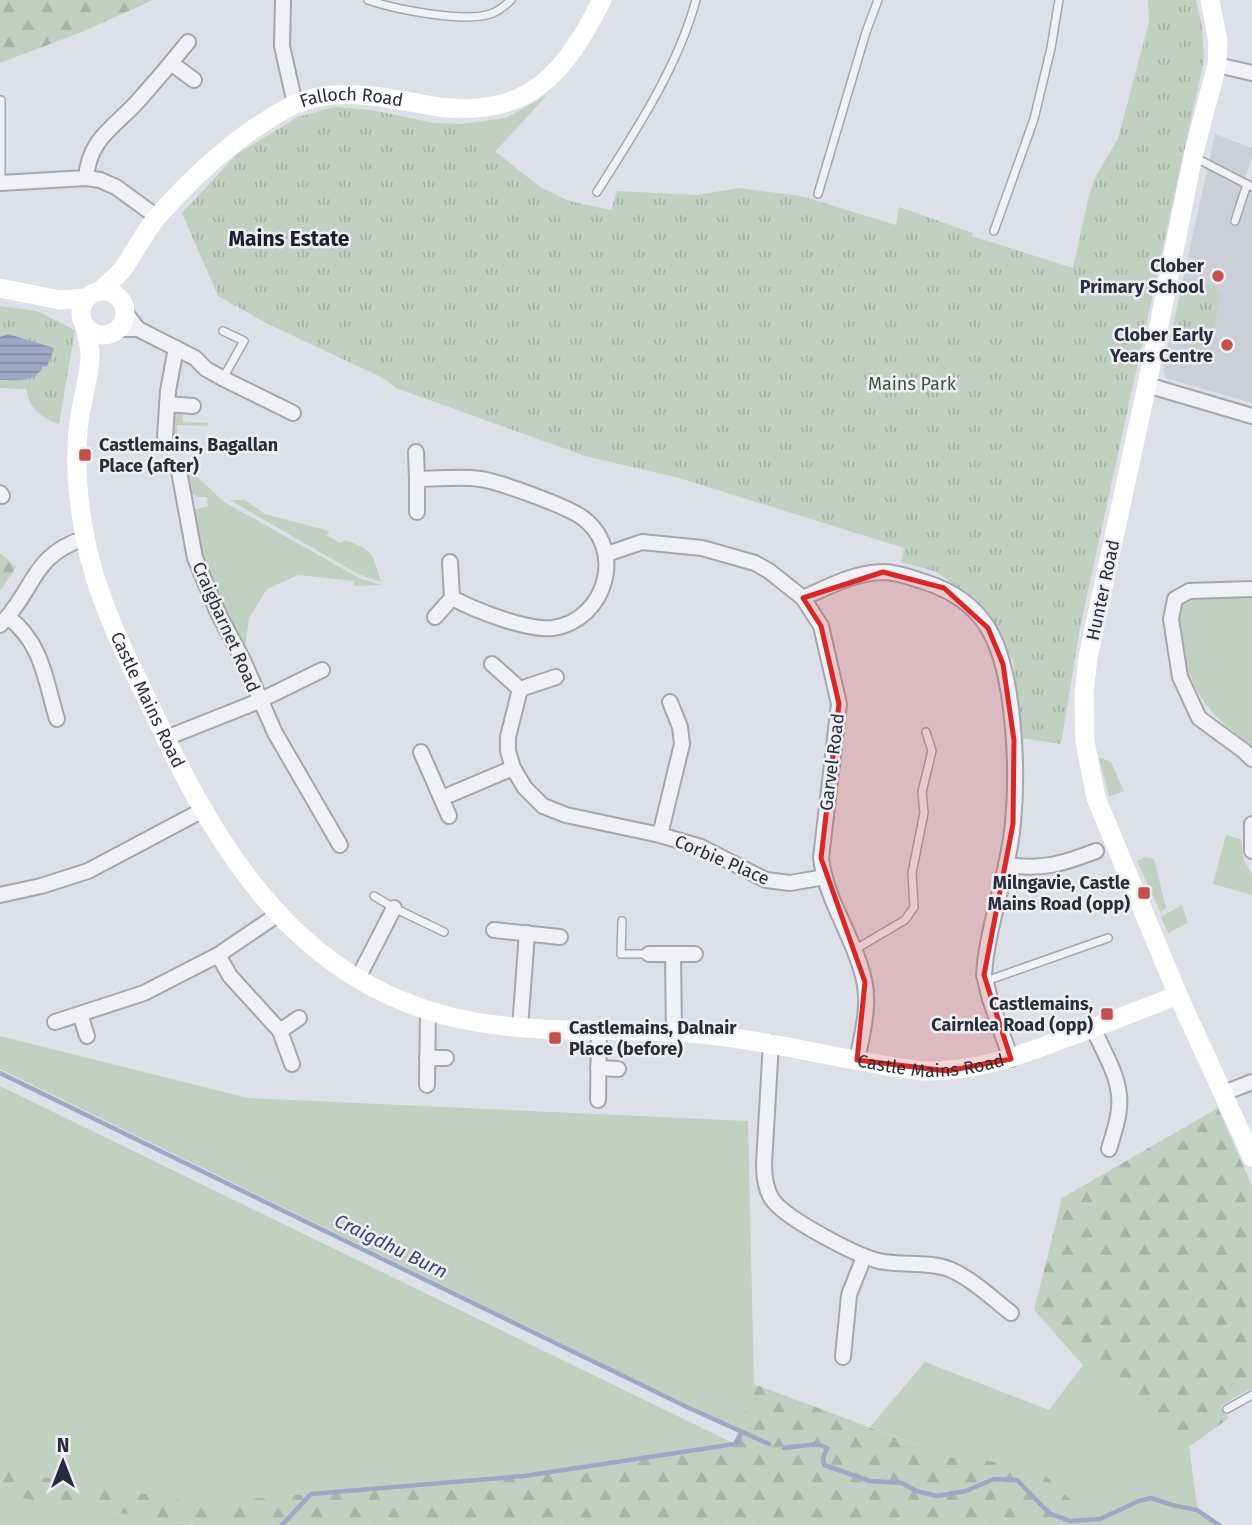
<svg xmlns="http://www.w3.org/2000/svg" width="1252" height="1525" viewBox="0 0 1252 1525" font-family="'Fira Sans',sans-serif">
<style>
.built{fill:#cdcfd8}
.green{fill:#c1d0c0}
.forest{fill:url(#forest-firs)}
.park{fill:url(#park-tufts)}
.water{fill:url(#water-rules)}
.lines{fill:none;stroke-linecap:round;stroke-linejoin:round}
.stream{stroke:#9ca8c4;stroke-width:4.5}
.lane-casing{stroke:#a4a6b0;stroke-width:10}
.street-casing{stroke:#a4a6b0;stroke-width:18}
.lane{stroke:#f1f1f5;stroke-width:7}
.street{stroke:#f1f1f5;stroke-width:14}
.secondary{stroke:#fff;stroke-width:19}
.marked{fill:#d62828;fill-opacity:0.2;stroke:#d62828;stroke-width:5;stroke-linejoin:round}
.poi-dot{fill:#c44f4b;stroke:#edeff4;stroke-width:2.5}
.labels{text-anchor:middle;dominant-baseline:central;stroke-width:5;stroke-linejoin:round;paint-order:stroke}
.street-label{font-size:18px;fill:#292c3c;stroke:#edeff4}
.poi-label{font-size:18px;font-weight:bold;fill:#292c3c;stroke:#edeff4;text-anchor:end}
.park-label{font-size:18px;fill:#375737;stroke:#edeff4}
.water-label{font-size:19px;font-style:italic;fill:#36456d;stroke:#edeff4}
.quarter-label{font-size:21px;font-weight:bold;fill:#1b1e2d;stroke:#edeff4}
</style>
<defs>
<pattern id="forest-firs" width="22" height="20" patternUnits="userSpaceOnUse" patternTransform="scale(1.75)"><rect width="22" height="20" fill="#c1d0c0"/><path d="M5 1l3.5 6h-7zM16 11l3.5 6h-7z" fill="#a6b3a6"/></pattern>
<pattern id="park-tufts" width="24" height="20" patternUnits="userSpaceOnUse" patternTransform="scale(1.75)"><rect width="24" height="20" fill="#c1d0c0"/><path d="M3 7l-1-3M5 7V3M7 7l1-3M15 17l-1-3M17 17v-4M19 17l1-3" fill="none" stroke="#a6b3a6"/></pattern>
<pattern id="water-rules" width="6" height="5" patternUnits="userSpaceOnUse" patternTransform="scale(1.75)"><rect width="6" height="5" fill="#9ca8c4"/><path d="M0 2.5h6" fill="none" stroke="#7f89a0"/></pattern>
</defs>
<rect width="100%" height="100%" fill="#dee0e7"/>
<path class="built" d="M1215,134L1252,148V157L1245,178L1252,182V403L1166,378L1163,370Z"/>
<g class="green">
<path d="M547,95L495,152L461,124L506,118Z"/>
<path d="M177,411L183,412V422L209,423L207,426L177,425V436L172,435V416Z"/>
<path d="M186,471L192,472L224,502L361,579L382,585L354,586V581L298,575L267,589L249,618L245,647H240C230,623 183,530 194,510L208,506L207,497H198L188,491Z"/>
<path d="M230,500H245L265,514L329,531L327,536L341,543L345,540C374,551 372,552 381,582L358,574Z"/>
<path d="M1252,596V745C1205,713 1187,687 1180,631C1179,620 1177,608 1188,601C1199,594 1237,596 1252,596Z"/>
<path d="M1099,757L1111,762L1124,791L1109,797Z"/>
<path d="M1226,835L1241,839L1244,860L1252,874V895L1213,884Z"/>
<path d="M1145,857L1154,859L1166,908L1160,912L1137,861Z"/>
<path d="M1182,905L1188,923L1168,933L1161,917Z"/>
<path d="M0,1036L248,1098L748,1121L754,1384L739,1430L0,1069Z"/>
<path d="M0,1086L735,1444L524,1476L201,1503L0,1470Z"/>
<path d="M925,1362L1049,1410L1083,1365L1189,1447L1198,1512L1220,1525H1054L1071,1500L1036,1466L949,1457L870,1427Z"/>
<path d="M0,1495L195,1525H196H0Z"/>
</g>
<g class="forest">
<path d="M0,0H153L82,32L0,63Z"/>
<path d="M0,553L16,567L1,590L0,589Z"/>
<path d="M1218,1108L1252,1186V1388L1220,1406L1229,1418L1189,1447L1083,1365L1034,1310L1062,1198Z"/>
<path d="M754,1384L949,1457L1036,1466L1071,1500L1054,1525H196L0,1495V1470L201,1503L524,1476L734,1444Z"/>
</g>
<g class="park">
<path d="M1148,0H1196L1202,26L1204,60L1080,628L1061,744L1020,738L1013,660L984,608L937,572L901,562L904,548L679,478L585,456L396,388L383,378L268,324L218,296L182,213L237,154L298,117L334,107L372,110L434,123L461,124L540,187L569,201L611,210L617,191L697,195L739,188L801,196L896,225L899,207L973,233L972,236L1073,268L1089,195L1095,178L1118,138L1124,116L1149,22Z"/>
<path d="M1184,278L1218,287L1217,292L1221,294L1217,308L1219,309L1203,358L1190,354L1193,342L1171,337Z"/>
<path d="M0,306L37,311L75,330L59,424C40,417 30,409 26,389L0,388Z"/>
</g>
<path class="water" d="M8,334L54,348L47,367L43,366C36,383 16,380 0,380V337Z"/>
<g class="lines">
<g class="stream">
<path d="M0,1073L689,1408L769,1444"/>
<path d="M784,1448L817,1444L827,1448L823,1458L824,1465L870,1481L902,1483L916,1491L937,1496L966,1491L994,1479L1017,1480L1049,1513L1070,1521L1100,1519L1139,1501L1151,1498L1172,1505L1197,1510L1219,1525"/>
<path d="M282,1525L311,1494L524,1476L735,1444L742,1432"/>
</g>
<g class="lane-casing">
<g id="lane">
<path d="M368,0C394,9 467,24 493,13C500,10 506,5 511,0"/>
<path d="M1,100V182"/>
<path d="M1194,157L1252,187"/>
<path d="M597,192C635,132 677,69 696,0"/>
<path d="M818,194L866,32L878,0"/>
<path d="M1235,221L1247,184"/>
<path d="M994,231L1034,119L1051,48L1059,0"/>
<path d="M223,378L244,341L223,331"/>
<path d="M374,896L394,908L444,932"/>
<path d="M622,921L621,954H649"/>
<path d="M854,950L905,920L914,907L912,873L924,813L922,792L932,751L926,732"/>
<path d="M986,981L1108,938"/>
<path d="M1227,1409L1252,1395"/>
</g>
</g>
<g class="street-casing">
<g id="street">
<path d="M283,0L282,46L295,104"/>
<path d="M171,63L194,80"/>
<path d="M1217,65L1252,73"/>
<path d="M86,178C89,138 115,127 139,100C156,81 172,62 188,42"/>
<path d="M0,183L86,178L100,180L116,187L157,217"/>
<path d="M125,312L138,329L195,358L206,369L222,378L293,413"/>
<path d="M118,329H138"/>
<path d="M1147,385L1252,416"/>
<path d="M167,404L193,406"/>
<path d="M165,437L168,391L176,348"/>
<path d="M416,452L417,479"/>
<path d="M179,471L195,558L218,613L243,660L275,733L340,845"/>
<path d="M0,493L2,496"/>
<path d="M417,512V479C438,479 460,476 480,479C498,481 565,506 580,516C627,547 607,620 553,628C527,631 475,610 452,598L450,562"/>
<path d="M607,554L642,542L702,548L755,563L769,571L803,598L821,626L839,704L821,858C826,901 855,938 864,980C870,1006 862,1035 857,1060"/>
<path d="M1252,589L1189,591L1175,599L1171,619L1180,677L1199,718L1244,751L1252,759"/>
<path d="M803,598C828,587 855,572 884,572C898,572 912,578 925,582C950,590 974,605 988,628C1015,672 1018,771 1013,822C1009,873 987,925 984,975L990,999L1011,1059"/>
<path d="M8,617C43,644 45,680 57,719"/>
<path d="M435,617L452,598"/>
<path d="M0,625C36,589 30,556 85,538"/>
<path d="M492,664L520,689"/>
<path d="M556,677L520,689L508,737V751L513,768L525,788L543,806L566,815L660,835L701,847L766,880L790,883L825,877"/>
<path d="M166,738L259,701L322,670"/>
<path d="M421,752L449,816"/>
<path d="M442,798L513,768"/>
<path d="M1252,824V851"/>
<path d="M660,835L682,744L680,727L670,702"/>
<path d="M1007,865C1043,870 1062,864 1096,851"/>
<path d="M0,895L41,886L88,871L203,810"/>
<path d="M494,930L560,937"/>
<path d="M649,954H695"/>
<path d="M673,954L674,1033"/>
<path d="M218,955L230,976L280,1031L292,1064"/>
<path d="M358,978L394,908"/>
<path d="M80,1014L87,1036"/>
<path d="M55,1022L144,993L218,955L277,915"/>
<path d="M520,1028L527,933"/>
<path d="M1093,1028C1102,1049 1117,1072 1119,1095C1121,1113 1114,1132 1109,1149"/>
<path d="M280,1031L299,1018"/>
<path d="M771,1043L764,1163C764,1176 765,1188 772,1199C784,1218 857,1256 879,1261C902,1266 927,1261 949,1269C971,1278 992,1298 1011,1313"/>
<path d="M427,1058H446"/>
<path d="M598,1068L618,1069"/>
<path d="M427,1085L428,1011"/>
<path d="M1224,1093L1252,1082"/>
<path d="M598,1100L599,1031"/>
<path d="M843,1357L849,1295L864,1257"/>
</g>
</g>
<use href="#lane" class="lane"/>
<use href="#street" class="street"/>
<g class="secondary">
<path d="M1210,0L1218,42L1217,65L1193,156L1147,385L1088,657L1084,694L1085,742L1096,798L1178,995L1252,1157"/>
<path d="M0,288L60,300L87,298"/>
<path id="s1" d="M100,291C107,284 116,277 123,269C135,252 144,232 158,216C196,173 241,132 293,105C320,92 353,93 381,97C401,100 420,104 439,107C529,118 565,73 602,0"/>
<circle cx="103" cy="313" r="22"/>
<path id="s2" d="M85,326C87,337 91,349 90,359C88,383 80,407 78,431C75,466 78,502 85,537C98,608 136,674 166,739C231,875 317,995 476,1022C550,1035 626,1027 701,1034C776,1041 848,1062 923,1071C974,1072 1016,1057 1063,1039C1102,1025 1140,1010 1178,995"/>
</g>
</g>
<path class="marked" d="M883,572L944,588L988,628L1003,664L1014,740L1013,824L984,975L1011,1059L947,1071L857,1060L865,982L821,858L839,704L821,626L803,598Z"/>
<g class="poi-dot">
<circle cx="1218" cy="276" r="7"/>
<circle cx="1227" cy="345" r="7"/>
<rect x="78" y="448" width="14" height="14" rx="3.5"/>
<rect x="1137" y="886" width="14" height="14" rx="3.5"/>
<rect x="1100" y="1007" width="14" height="14" rx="3.5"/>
<rect x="548" y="1031" width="14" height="14" rx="3.5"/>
</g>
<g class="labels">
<g class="street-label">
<text stroke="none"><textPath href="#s1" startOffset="331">Falloch Road</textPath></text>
<text transform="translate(1103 590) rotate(-78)">Hunter Road</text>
<text transform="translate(226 627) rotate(66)">Craigbarnet Road</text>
<text stroke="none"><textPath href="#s2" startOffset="388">Castle Mains Road</textPath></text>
<text transform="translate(832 762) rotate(-83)">Garvel Road</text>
<text transform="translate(722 860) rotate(23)">Corbie Place</text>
<text stroke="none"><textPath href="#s2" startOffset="1328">Castle Mains Road</textPath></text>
</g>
<g class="poi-label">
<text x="1204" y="266">Clober<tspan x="1204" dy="21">Primary School</tspan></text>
<text x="1213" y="335">Clober Early<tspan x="1213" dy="21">Years Centre</tspan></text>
<text x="99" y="445" text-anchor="start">Castlemains, Bagallan<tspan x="99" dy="21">Place (after)</tspan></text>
<text x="1130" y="883">Milngavie, Castle<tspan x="1130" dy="21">Mains Road (opp)</tspan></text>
<text x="1093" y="1004">Castlemains,<tspan x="1093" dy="21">Cairnlea Road (opp)</tspan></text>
<text x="569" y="1028" text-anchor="start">Castlemains, Dalnair<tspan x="569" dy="21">Place (before)</tspan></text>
</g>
<g class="park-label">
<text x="912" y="384">Mains Park</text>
</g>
<g class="water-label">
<text transform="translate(391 1246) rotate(26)">Craigdhu Burn</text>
</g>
<g class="quarter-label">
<text x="289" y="239">Mains Estate</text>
</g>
</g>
<g transform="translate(63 1462)" stroke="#edeff4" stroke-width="5" paint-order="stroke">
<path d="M0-5L12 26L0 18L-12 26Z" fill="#292c3c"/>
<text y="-10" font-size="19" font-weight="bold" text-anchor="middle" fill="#292c3c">N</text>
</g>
</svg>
